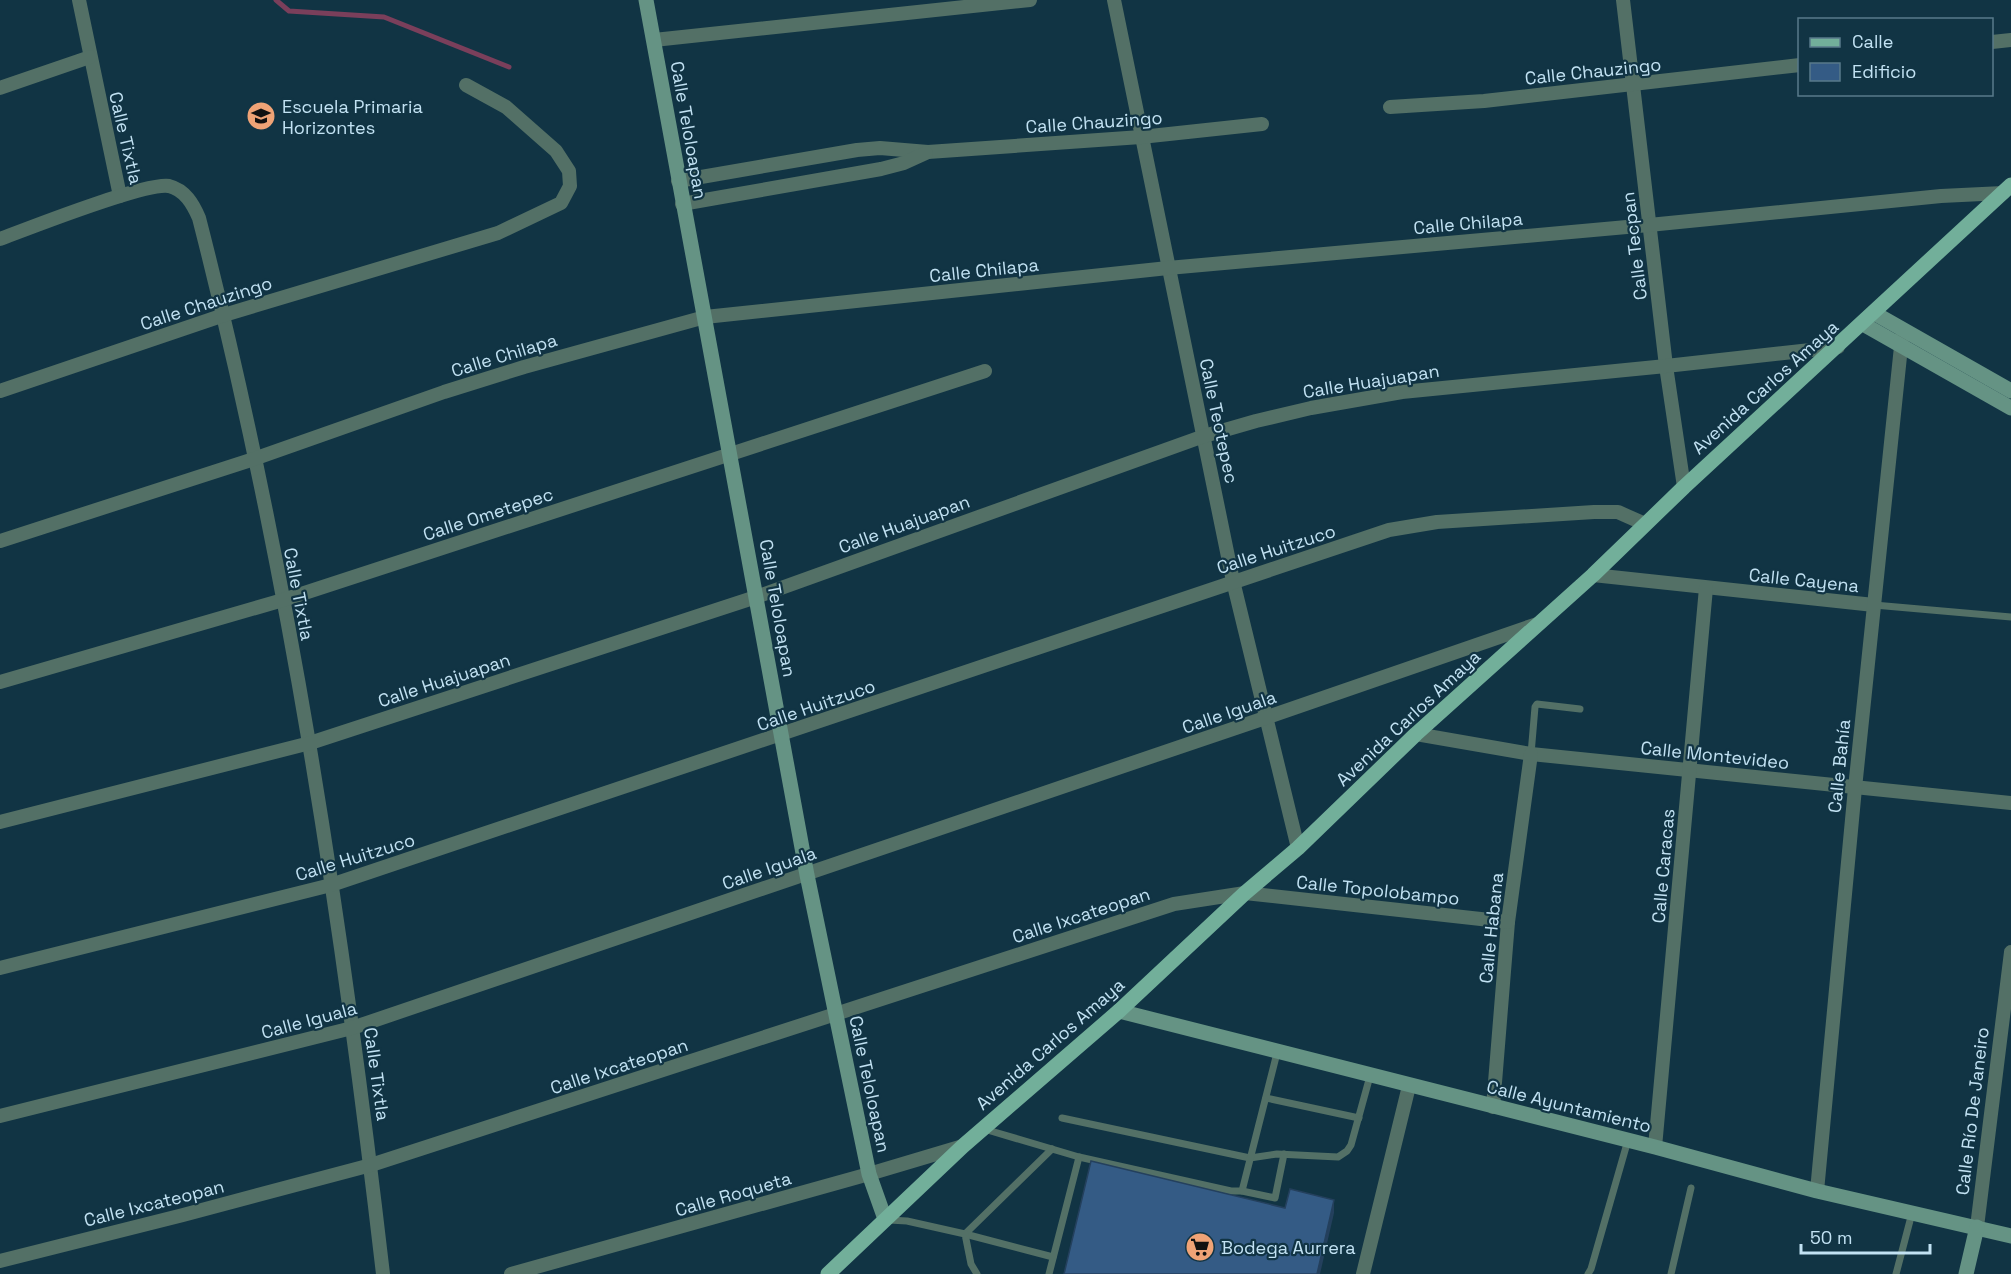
<svg xmlns="http://www.w3.org/2000/svg" width="2011" height="1274" viewBox="0 0 2011 1274" font-family="'Space Grotesk',sans-serif">
<style>
.lines{fill:none;stroke-linecap:round;stroke-linejoin:round}
.stream{stroke:#7a3f5b;stroke-width:5}
.lane{stroke:#537066;stroke-width:7}
.street{stroke:#537066;stroke-width:14}
.secondary{stroke:#659384;stroke-width:15}
.primary{stroke:#72af9a;stroke-width:15}
.shaded-wall{fill:#24405d}
.building{fill:#345b85;stroke:#24405d;stroke-width:1.5}
.labels{text-anchor:middle;dominant-baseline:central;stroke-width:4.5;stroke-linejoin:round;paint-order:stroke}
.street-label{font-size:18px;fill:#c2e2f3;stroke:#113444}
.poi-label{font-size:18px;fill:#c2e2f3;stroke:#113444;text-anchor:start}
</style>
<rect width="100%" height="100%" fill="#113444"/>
<g class="lines">
<path class="stream" d="M276,0L289,11L384,17L509,67"/>
<g class="lane">
<path d="M1874,605L2011,617"/>
<path d="M1531,754L1535,707L1537,704L1580,709"/>
<path d="M1266,1098L1359,1118"/>
<path d="M1062,1118L1250,1158L1277,1154L1338,1157L1347,1151L1351,1145L1370,1076"/>
<path d="M984,1129L1079,1157L1231,1191H1242L1277,1053"/>
<path d="M1052,1149L965,1234L1053,1257"/>
<path d="M1242,1191L1275,1198L1284,1154"/>
<path d="M889,1220L907,1221L965,1234L971,1264L977,1274"/>
<path d="M1049,1274L1079,1157"/>
<path d="M1588,1274L1591,1269L1628,1140"/>
<path d="M1671,1274L1691,1188"/>
<path d="M1896,1274L1912,1213"/>
</g>
<g class="street">
<path d="M79,0L120,196"/>
<path d="M1114,0L1233,581L1298,848"/>
<path d="M1623,0L1666,366L1684,487"/>
<path d="M654,40L1030,0"/>
<path d="M1992,42L2011,40"/>
<path d="M0,88L90,57"/>
<path d="M1390,107L1484,101L1800,65"/>
<path d="M678,181L857,150L880,148L928,152L1141,137L1262,124"/>
<path d="M682,204L881,169L904,163L926,153"/>
<path d="M0,239C29,228 146,182 169,186C185,190 193,204 199,218C288,565 342,919 383,1274"/>
<path d="M0,391L224,315L498,233L561,203L570,186L569,171L556,151L506,107L466,85"/>
<path d="M0,541L254,459L444,392L524,367L705,317L1168,268L1649,225L1941,196L2003,193"/>
<path d="M1593,575L1874,605"/>
<path d="M0,682L283,600L985,371"/>
<path d="M1416,734L1531,754L2011,803"/>
<path d="M0,822L310,743L756,597L1204,436L1256,421L1311,408L1402,392L1666,366L1838,347"/>
<path d="M0,968L331,885L1389,530L1437,522L1594,512H1618L1645,524"/>
<path d="M1493,1107L1508,922L1531,754"/>
<path d="M0,1116L352,1028L1265,718L1540,623"/>
<path d="M1655,1147L1706,588"/>
<path d="M1817,1191L1855,788L1902,337"/>
<path d="M1977,1227L2011,952"/>
<path d="M0,1261L183,1215L371,1165L1174,904L1245,893L1508,922"/>
<path d="M511,1274L869,1174L963,1146"/>
<path d="M1363,1274L1409,1086"/>
</g>
<g class="secondary">
<path d="M646,0L807,875L869,1174L885,1219"/>
<path d="M1874,313L2011,391"/>
<path d="M1863,324L2011,408"/>
<path d="M1119,1011L1655,1147L1817,1191L2011,1236"/>
<path d="M1966,1274L1977,1227"/>
</g>
<path class="primary" d="M828,1274L963,1146L1119,1011L1245,893L1298,848L1416,734L1593,575L1684,487L2011,185"/>
</g>
<path class="shaded-wall" d="M1334,1200V1213L1320,1274H1317Z"/>
<path class="building" d="M1091,1161L1285,1208L1290,1189L1334,1200L1317,1274H1064Z"/>
<defs>
<g id="school-disc" transform="scale(1.5)"><circle r="9.5" fill="#efa376" stroke="#113444"/><path d="M0-5L7-2L0 1L-7-2ZM-4 1L0 2.5L4 1V4Q0 6-4 4Z" fill="#111"/></g>
<g id="supermarket-disc" transform="scale(1.5)"><circle r="9.5" fill="#efa376" stroke="#113444"/><path d="M-6-5.5h2.5l.6 2H6L4.5 2H-2.5L-4.4-4H-6ZM-1.5 3.2a1.3 1.3 0 1 0 .1 0ZM3 3.2a1.3 1.3 0 1 0 .1 0Z" fill="#111"/></g>
</defs>
<g fill-rule="evenodd">
<use href="#school-disc" x="261" y="116"/>
<use href="#supermarket-disc" x="1200" y="1247"/>
</g>
<g class="labels">
<g class="street-label">
<text transform="translate(1593 71) rotate(-6)">Calle Chauzingo</text>
<text transform="translate(1094 122) rotate(-4)">Calle Chauzingo</text>
<text transform="translate(689 130) rotate(80)">Calle Teloloapan</text>
<text transform="translate(126 138) rotate(77)">Calle Tixtla</text>
<text transform="translate(1468 223) rotate(-5)">Calle Chilapa</text>
<text transform="translate(1634 246) rotate(-97)">Calle Tecpan</text>
<text transform="translate(984 270) rotate(-6)">Calle Chilapa</text>
<text transform="translate(206 303) rotate(-18)">Calle Chauzingo</text>
<text transform="translate(504 355) rotate(-17)">Calle Chilapa</text>
<text transform="translate(1371 381) rotate(-9)">Calle Huajuapan</text>
<text transform="translate(1765 387) rotate(-42)">Avenida Carlos Amaya</text>
<text transform="translate(1219 421) rotate(78)">Calle Teotepec</text>
<text transform="translate(488 514) rotate(-18)">Calle Ometepec</text>
<text transform="translate(904 524) rotate(-20)">Calle Huajuapan</text>
<text transform="translate(1276 549) rotate(-18)">Calle Huitzuco</text>
<text transform="translate(1804 580) rotate(6)">Calle Cayena</text>
<text transform="translate(299 594) rotate(79)">Calle Tixtla</text>
<text transform="translate(778 608) rotate(80)">Calle Teloloapan</text>
<text transform="translate(444 680) rotate(-18)">Calle Huajuapan</text>
<text transform="translate(816 705) rotate(-19)">Calle Huitzuco</text>
<text transform="translate(1229 712) rotate(-19)">Calle Iguala</text>
<text transform="translate(1408 718) rotate(-43)">Avenida Carlos Amaya</text>
<text transform="translate(1715 755) rotate(6)">Calle Montevideo</text>
<text transform="translate(1839 766) rotate(-84)">Calle Bahía</text>
<text transform="translate(355 857) rotate(-17)">Calle Huitzuco</text>
<text transform="translate(1663 866) rotate(-85)">Calle Caracas</text>
<text transform="translate(769 868) rotate(-19)">Calle Iguala</text>
<text transform="translate(1378 890) rotate(6)">Calle Topolobampo</text>
<text transform="translate(1081 915) rotate(-18)">Calle Ixcateopan</text>
<text transform="translate(1491 928) rotate(-84)">Calle Habana</text>
<text transform="translate(309 1020) rotate(-15)">Calle Iguala</text>
<text transform="translate(1050 1044) rotate(-41)">Avenida Carlos Amaya</text>
<text transform="translate(619 1066) rotate(-18)">Calle Ixcateopan</text>
<text transform="translate(377 1074) rotate(82)">Calle Tixtla</text>
<text transform="translate(870 1084) rotate(78)">Calle Teloloapan</text>
<text transform="translate(1569 1106) rotate(14)">Calle Ayuntamiento</text>
<text transform="translate(1972 1111) rotate(-83)">Calle Río De Janeiro</text>
<text transform="translate(733 1194) rotate(-16)">Calle Roqueta</text>
<text transform="translate(154 1203) rotate(-14)">Calle Ixcateopan</text>
</g>
<g class="poi-label">
<text x="282" y="106">Escuela Primaria<tspan x="282" dy="21">Horizontes</tspan></text>
<text x="1221" y="1247">Bodega Aurrera</text>
</g>
</g>
<rect x="1798" y="18" width="195" height="78" fill="#113444" stroke="#587a8a" stroke-width="1.5"/>
<rect x="1810" y="38" width="30" height="9" fill="#72af9a" stroke="#587a8a" stroke-width="1.5"/>
<text x="1852" y="48" font-size="18" fill="#c2e2f3">Calle</text>
<rect x="1810" y="63" width="30" height="18" fill="#345b85" stroke="#587a8a" stroke-width="1.5"/>
<text x="1852" y="78" font-size="18" fill="#c2e2f3">Edificio</text>
<path d="M1801 1244v9h129v-9" fill="none" stroke="#c2e2f3" stroke-width="3"/>
<text x="1810" y="1244" font-size="18" fill="#c2e2f3" stroke="#113444" stroke-width="4.5" paint-order="stroke">50 m</text>
</svg>
